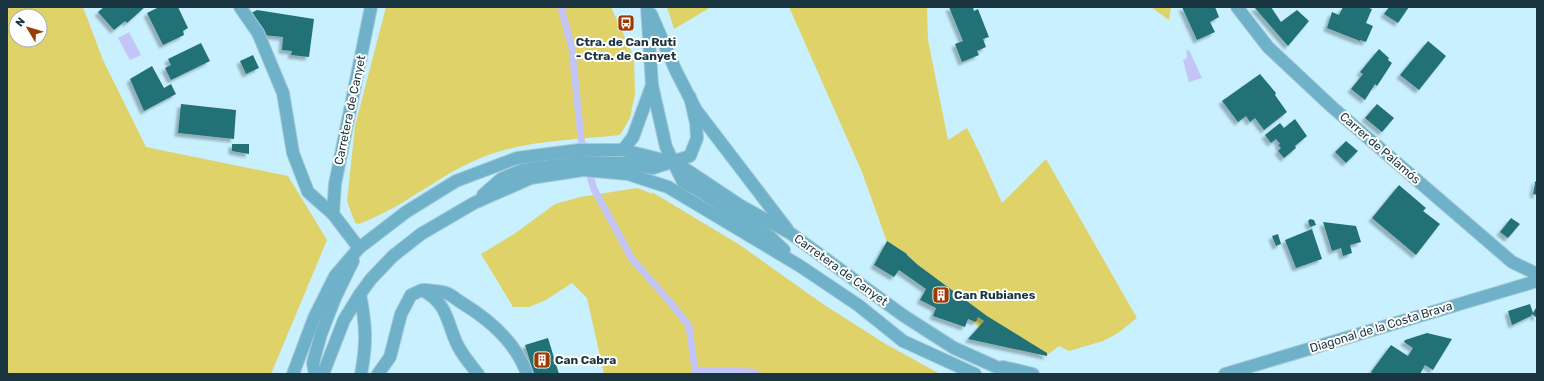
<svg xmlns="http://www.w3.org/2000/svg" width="1544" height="381" viewBox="0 0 1544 381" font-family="Rubik,sans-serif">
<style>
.green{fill:#dfd268;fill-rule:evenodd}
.water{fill:#c3c5f6}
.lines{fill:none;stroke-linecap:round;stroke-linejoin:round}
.stream{stroke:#c3c5f6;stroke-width:7}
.building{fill:#237177;filter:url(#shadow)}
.minor-casing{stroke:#a6cbd8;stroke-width:14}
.minor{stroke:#6fb1c9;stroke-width:12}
.labels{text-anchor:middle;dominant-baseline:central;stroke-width:4;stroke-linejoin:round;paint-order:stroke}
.poi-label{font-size:12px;font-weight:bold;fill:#1a353f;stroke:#fff;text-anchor:start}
.street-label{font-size:12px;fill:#1a353f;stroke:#fff}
</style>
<defs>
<filter id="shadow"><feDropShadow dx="-3.5" dy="3.5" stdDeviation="1" flood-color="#0004"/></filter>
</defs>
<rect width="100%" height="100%" fill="#c9f0fe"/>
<g class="green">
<path d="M7,7H83L103,60L146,147L288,176L327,240L271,374H7ZM16,16H40V40H16Z"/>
<path d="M386,7H611L634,57L635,94L630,118L620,135C576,140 529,140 488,155C442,172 405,207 359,224L355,223L347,201L355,126Z"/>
<path d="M667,7H711L674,29Z"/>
<path d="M789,7H927L928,40L948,140L967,128L981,156L1002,203L1046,159L1137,318L1118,333L1103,341L1069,351L1059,346L1046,356L1009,348L972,322L969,305L887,242L862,172Z"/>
<path d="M1151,7H1171L1169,20Z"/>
<path d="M637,188L653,194L652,192L740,245L823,304L884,343L940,374H604L587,298L572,283L546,300L529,307H513L481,254L514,234L555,204L580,197Z"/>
</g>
<g class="water">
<path d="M129,32L141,55L130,60L118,38Z"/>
<path d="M1189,50L1202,78L1189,82L1183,60L1186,59L1187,56L1186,51Z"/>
</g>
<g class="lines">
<g class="stream">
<path d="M561,7L572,49L581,138L584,153"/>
<path d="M588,169L594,189L632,259L670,302L689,326L695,370L752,372L757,374"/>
</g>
</g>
<g class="building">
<path d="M104,7H145L127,23L125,21L114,30L98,12Z"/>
<path d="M159,7H178L188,28L183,31L184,35L163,45L147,13Z"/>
<path d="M949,7H973L974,11L978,9L989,37L983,39L986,47L977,51L979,55L962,62L955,44L963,41Z"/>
<path d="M1182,7H1215L1219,17L1210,22L1215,32L1197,40Z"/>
<path d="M1254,7H1271L1281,22L1297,10L1309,21L1288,46Z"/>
<path d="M1343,7H1366L1372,9L1366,23L1373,26L1366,42L1360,40V41L1327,28L1332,12L1339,15Z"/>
<path d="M1389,7H1409L1398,23L1384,14Z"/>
<path d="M257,10L314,19L309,57L291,55L292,51L282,50L283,37L263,35L251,13Z"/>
<path d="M1428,41L1446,56L1419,90L1400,75Z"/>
<path d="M201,43L210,61L171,80L165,68L171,65L168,59Z"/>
<path d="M1379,49L1389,58L1388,60L1392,63L1377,86L1375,84L1365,100L1351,89L1363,74L1360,72Z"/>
<path d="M253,55L259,68L246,74L240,61Z"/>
<path d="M152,66L164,88L171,84L176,94L144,111L130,79Z"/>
<path d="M1260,74L1276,93L1275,95L1287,112L1264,130L1255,118L1250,122L1246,116L1238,122L1222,101Z"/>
<path d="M181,104L236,110L234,139L178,133Z"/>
<path d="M1377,104L1394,118L1382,132L1365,118Z"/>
<path d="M1295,119L1307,136L1295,146L1296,148L1284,158L1278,151L1281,148L1278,145L1280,144L1276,139L1271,143L1265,135L1280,123L1284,128Z"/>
<path d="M1346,141L1358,151L1346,163L1335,152Z"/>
<path d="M232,144H249V154L232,151Z"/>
<path d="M1537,180V195L1533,194L1535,183H1534Z"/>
<path d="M1399,185L1426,208L1423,211L1440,224L1416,255L1372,218Z"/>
<path d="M1511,218L1520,224L1508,238L1500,232Z"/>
<path d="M1310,219L1314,220L1316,225L1310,227L1308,221Z"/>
<path d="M1323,222L1356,226L1361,242L1350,245L1352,253L1343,256L1341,248L1332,251Z"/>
<path d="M1312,229L1322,259L1296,268L1285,240Z"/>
<path d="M1278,234L1281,244L1276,246L1272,236Z"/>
<path d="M887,241L907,254V255L918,265L987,316L1047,353V356L968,339L984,321L978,317L976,322L968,319L965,327L933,316L936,308L920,300L926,289L899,270L894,277L874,265Z"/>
<path d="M1530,304L1533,313L1537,306V318L1532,314L1531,316L1512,325L1508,311Z"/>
<path d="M1427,333L1452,339L1433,370L1425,365L1420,374H1373L1371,372L1391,345L1408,356L1413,348L1404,342L1405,340Z"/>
<path d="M548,338L559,374H534L525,345Z"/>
</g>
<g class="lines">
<g class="minor-casing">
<g id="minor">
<path d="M240,7L258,33L283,93L293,153L308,192L333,214L359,248"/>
<path d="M647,7L652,85L666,147L683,182L698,190L768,235L784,250"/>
<path d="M1237,7L1268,47L1332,107L1512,262L1537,274"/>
<path d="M651,14L676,71L696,110L787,229"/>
<path d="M623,150L633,137L652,85"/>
<path d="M483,195L501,179L522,170L579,162L626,163L653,168L690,156L697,138L696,123L690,97"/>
<path d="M333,214L335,184L371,7"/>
<path d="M425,290C431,291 440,291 446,293C452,295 457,300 462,303C490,320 516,342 527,374"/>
<path d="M360,294C366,325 367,343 361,374"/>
<path d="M1003,367L1033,374"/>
<path d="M293,374L314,318L335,276L359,248L406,212L456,181L517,158L579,150H623L672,162L684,168L741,206L790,233L904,316L954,348L1012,374"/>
<path d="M315,374L313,363L321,334L335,298L353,261"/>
<path d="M323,374L344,320L360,294L371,279L393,256L421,234L474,203L531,178L583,170L628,174L668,187L800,266L858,305L903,341L975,374"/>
<path d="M378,374L390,357L401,314L411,295L422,290C449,304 446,322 458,346C463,356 471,365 478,374"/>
<path d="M1225,374L1537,281"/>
</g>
</g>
<use href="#minor" class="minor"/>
</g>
<defs>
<g id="bus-square" transform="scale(0.9)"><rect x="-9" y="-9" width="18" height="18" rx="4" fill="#9c3900" stroke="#fff"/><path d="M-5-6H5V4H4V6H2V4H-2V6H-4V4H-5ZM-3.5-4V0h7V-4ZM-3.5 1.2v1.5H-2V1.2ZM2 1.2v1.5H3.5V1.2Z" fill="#fff"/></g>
<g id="building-square" transform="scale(0.9)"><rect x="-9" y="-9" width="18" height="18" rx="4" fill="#9c3900" stroke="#fff"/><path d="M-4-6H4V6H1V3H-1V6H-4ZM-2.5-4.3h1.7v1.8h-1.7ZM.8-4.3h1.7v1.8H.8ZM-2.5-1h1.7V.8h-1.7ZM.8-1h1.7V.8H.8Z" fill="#fff"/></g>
</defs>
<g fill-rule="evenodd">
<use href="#bus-square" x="626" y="23"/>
<use href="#building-square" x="941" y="295"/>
<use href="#building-square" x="542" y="360"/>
</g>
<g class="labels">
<g class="poi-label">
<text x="626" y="42" text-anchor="middle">Ctra. de Can Ruti<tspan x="626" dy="14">- Ctra. de Canyet</tspan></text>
<text x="954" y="295">Can Rubianes</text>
<text x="555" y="360">Can Cabra</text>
</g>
<g class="street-label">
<text transform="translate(350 110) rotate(-78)">Carretera de Canyet</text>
<text transform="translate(1380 148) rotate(41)">Carrer de Palamós</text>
<text transform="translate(841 270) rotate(36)">Carretera de Canyet</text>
<text transform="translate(1381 327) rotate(-17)">Diagonal de la Costa Brava</text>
</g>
</g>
<rect width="1544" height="381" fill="none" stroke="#1a353f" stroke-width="16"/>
<g transform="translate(28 28) rotate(308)"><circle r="19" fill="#ffffff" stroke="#a3aeb2"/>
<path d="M0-3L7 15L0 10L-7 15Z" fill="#9c3900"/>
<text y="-6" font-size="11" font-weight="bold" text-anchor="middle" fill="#1a353f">N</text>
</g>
</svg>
